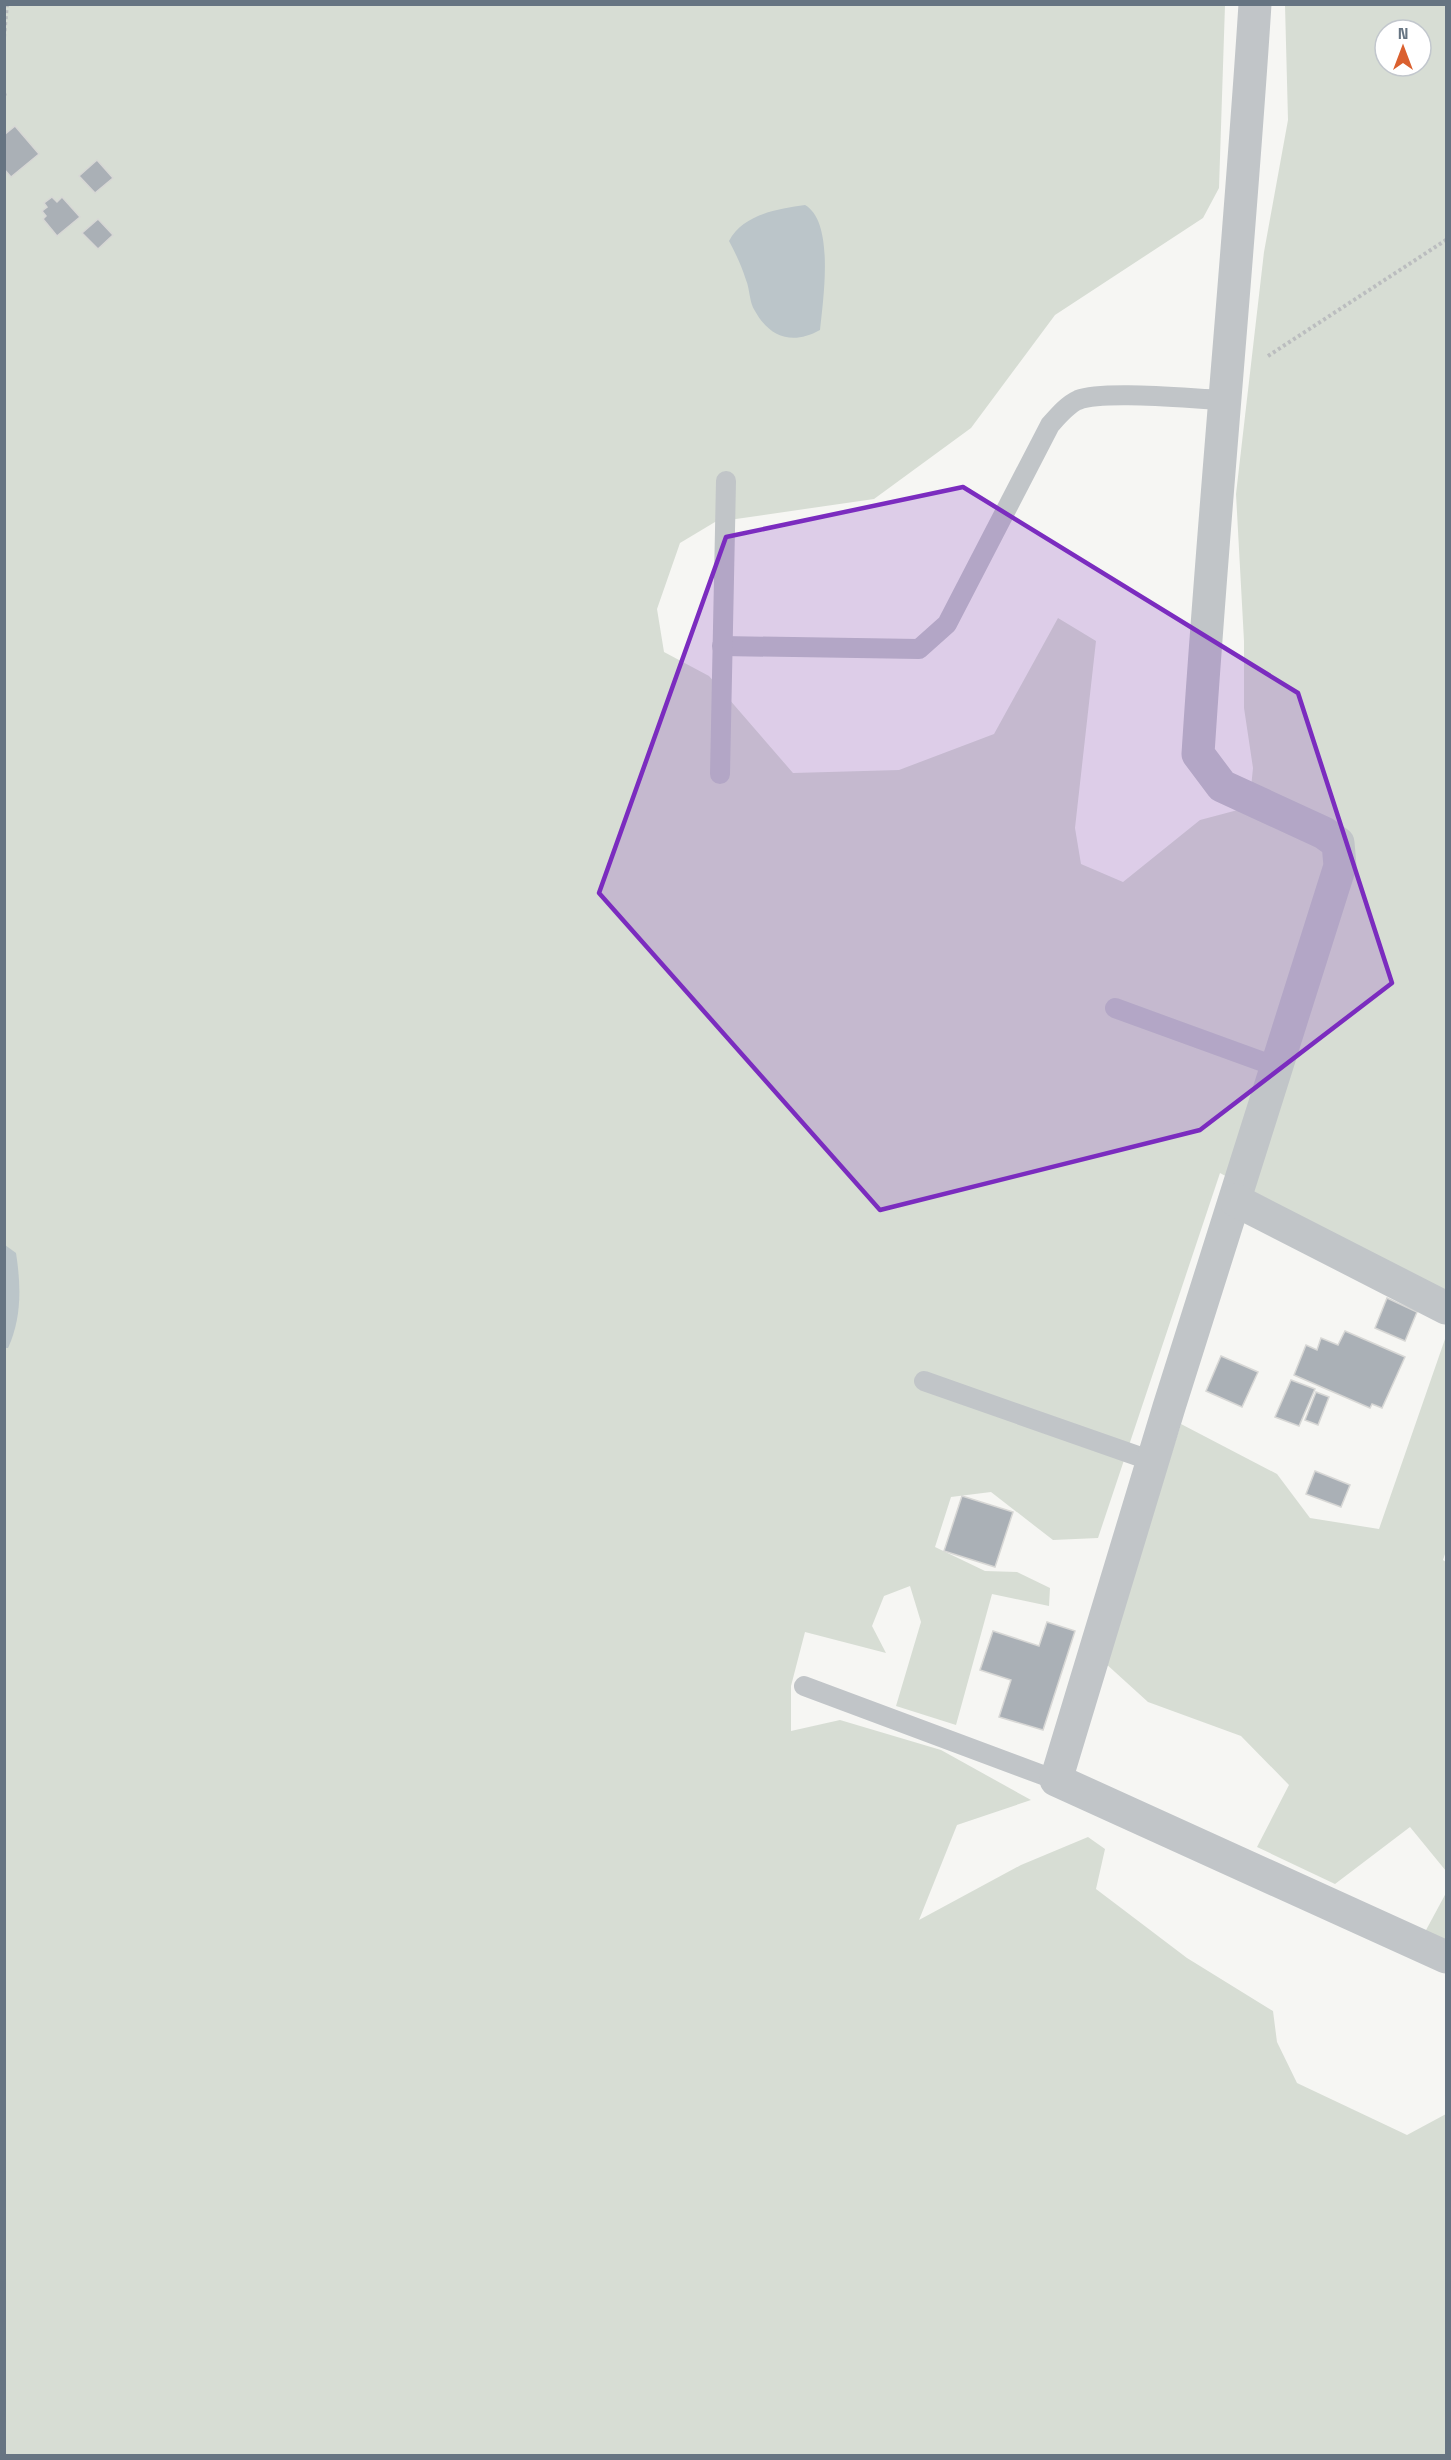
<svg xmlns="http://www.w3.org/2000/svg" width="1451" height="2460" viewBox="0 0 1451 2460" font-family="'Space Grotesk',sans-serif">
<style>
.green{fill:#d7ddd4;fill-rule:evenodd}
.water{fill:#bbc5c9}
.building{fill:#aab0b6;stroke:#d7d7d5;stroke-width:1.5}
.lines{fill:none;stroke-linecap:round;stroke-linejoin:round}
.path{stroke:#bbbdbf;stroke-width:4;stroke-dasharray:3 3;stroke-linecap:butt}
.service{stroke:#c1c5c8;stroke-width:20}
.minor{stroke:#c1c5c8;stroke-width:33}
.marked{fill:#7b2cbf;fill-opacity:0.2;stroke:#7b2cbf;stroke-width:4.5;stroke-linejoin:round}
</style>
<rect width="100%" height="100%" fill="#f6f6f3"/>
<g class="green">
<path d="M5,5H1225L1219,188L1203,218L1055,315L971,428L874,499L715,522L680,543L657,609L664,652L709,676L793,773L899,770L994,734L1058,618L1096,641L1075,828L1081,864L1123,882L1200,820L1249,807L1253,768L1244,708V641L1236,494L1264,252L1288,120L1285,5H1446V1297L1220,1173L1098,1538L1053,1540L991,1492L951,1497L935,1547L985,1571L1017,1572L1050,1588L1049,1606L992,1594L956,1725L896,1706L921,1622L910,1586L884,1596L872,1626L886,1653L805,1632L791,1686V1731L840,1720L941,1750L1031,1800L957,1825L919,1920L1021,1865L1088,1837L1105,1849L1096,1889L1187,1958L1273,2011L1277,2042L1297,2083L1407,2135L1446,2114V2455L5,2456ZM1385,30H1421V66H1385Z"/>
<path d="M1445,1339L1446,1551L1443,1560L1446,1562V1871L1410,1827L1335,1884L1257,1847L1289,1785L1241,1736L1148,1702L1104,1662L1181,1424L1277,1474L1310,1518L1379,1529Z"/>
<path d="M1446,1893V1941L1425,1932Z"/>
</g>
<g class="water">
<path d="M805,205C835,222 823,300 820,330C793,345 770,338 755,311C749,302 750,289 746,280C742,267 736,254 729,241C743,214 778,209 805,205Z"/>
<path d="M5,1245L16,1253C21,1285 22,1318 8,1348H5Z"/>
</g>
<g class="building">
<path d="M15,126L39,154L11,177L4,169V135Z"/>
<path d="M97,160L113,178L95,193L79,176Z"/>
<path d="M52,197L57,202L62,197L80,217L57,236L43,219L46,216L42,211L47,207L44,203Z"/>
<path d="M98,219L113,235L98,249L82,233Z"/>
<path d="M1387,1298L1417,1312L1405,1341L1375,1328Z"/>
<path d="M1345,1331L1405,1357L1382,1408L1372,1404L1370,1408L1294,1375L1306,1345L1317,1350L1321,1338L1338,1345Z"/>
<path d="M1221,1356L1258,1372L1242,1407L1206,1391Z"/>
<path d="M1291,1380L1315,1389L1299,1426L1275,1417Z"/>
<path d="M1316,1392L1329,1397L1318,1425L1305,1420Z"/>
<path d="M1315,1471L1350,1485L1341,1507L1306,1494Z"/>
<path d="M962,1496L1013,1512L995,1567L944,1551Z"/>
<path d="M1047,1622L1075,1631L1043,1730L999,1717L1011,1680L980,1670L993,1631L1039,1646Z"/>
</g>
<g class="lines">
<g class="path">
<path d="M4,37L7,4"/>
<path d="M4,93L5,96"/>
<path d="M1268,356L1446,240"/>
</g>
<g class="service">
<path d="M722,646L919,649L947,624L1050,425C1058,416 1067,405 1078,400C1105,390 1191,399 1224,400"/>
<path d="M720,774L726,481"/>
<path d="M1115,1008L1277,1067"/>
<path d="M924,1381L1152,1461"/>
<path d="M804,1686L1056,1780"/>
</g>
<g class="minor">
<path d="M1255,4C1239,255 1214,504 1198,754L1222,786L1324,833L1338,843L1340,866L1169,1407L1056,1780L1446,1957"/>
<path d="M1235,1200L1446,1308"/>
</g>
</g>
<path class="marked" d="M963,487L1298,693L1392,983L1200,1130L880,1210L599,893L726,537Z"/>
<rect width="1451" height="2460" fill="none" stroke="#667482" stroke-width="12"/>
<g transform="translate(1403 48)"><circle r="28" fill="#ffffff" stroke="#c2c7cd" stroke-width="1.5"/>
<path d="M0-4.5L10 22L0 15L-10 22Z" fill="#da602f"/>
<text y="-9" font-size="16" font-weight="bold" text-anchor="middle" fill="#667482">N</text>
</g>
</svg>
